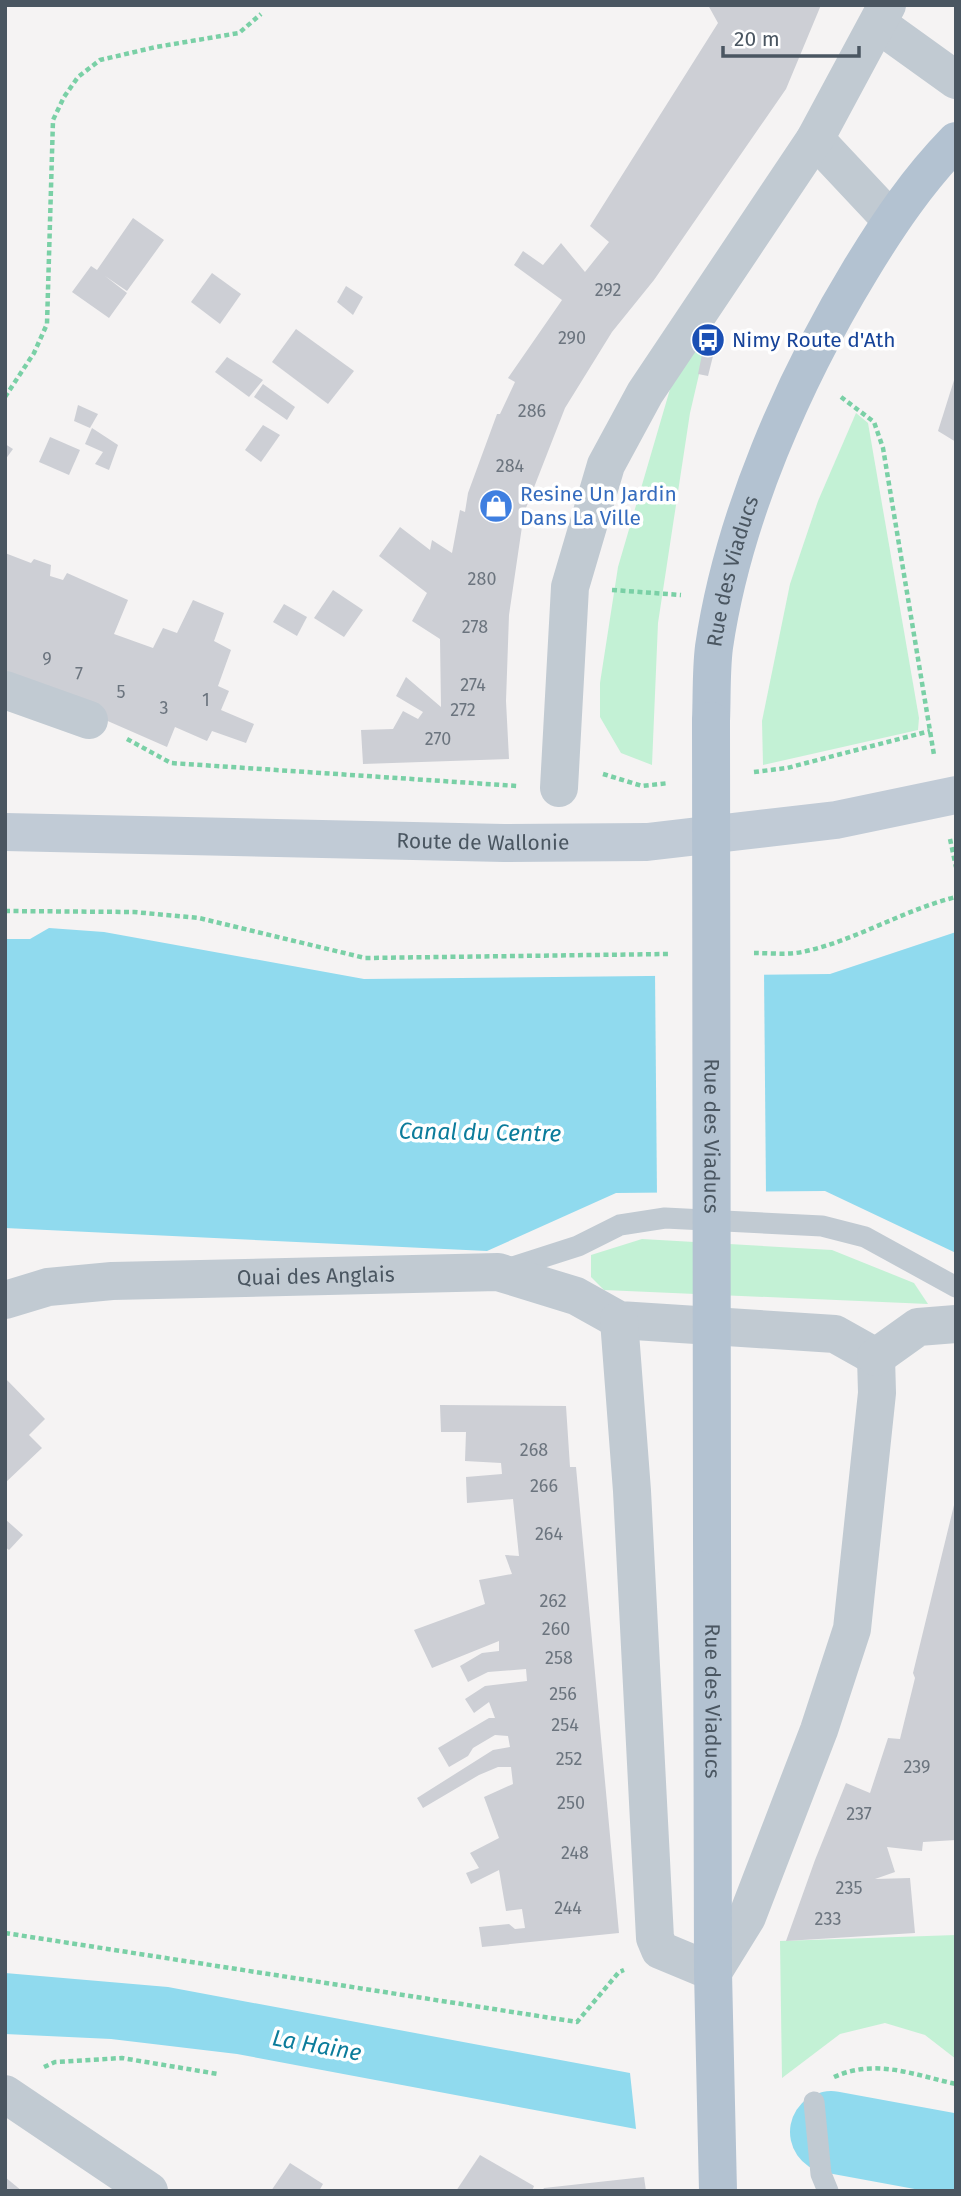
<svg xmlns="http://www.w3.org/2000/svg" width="961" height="2196" viewBox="0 0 961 2196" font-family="'Fira Sans',sans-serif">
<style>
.grass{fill:#c3f1d5}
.water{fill:#90daee}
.pier{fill:#f5f3f3}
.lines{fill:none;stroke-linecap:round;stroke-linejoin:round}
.river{stroke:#90daee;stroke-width:82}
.building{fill:#cdcfd5}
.path{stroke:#7ad0a6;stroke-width:4.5;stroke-dasharray:5 3.5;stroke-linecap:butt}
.service{stroke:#c1cad2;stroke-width:21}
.minor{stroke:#c1cad2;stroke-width:38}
.secondary{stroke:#c1cbd6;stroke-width:38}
.primary{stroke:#b3c2d1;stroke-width:38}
.primary-bridge{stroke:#b3c2d1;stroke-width:38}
.labels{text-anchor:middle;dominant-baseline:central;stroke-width:7;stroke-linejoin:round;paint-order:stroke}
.number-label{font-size:18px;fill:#6b747e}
.transit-label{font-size:21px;fill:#164399;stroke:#fff;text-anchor:start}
.shop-label{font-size:21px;fill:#366cbe;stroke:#fff;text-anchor:start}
.street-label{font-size:21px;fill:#4a5661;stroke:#fff}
.water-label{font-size:23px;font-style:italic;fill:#0c7c9b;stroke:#fff}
</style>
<rect width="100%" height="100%" fill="#f5f3f3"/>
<g class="grass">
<path d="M715,306L690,413L658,623L652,765L621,753L600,717V683L618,567L680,355Z"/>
<path d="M856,413L868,423L919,718L918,730L763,765L762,721L790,584L818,501Z"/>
<path d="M642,1239L832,1250L914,1283L928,1304L604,1290L591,1277V1255Z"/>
<path d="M956,1935V2059L925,2035L885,2023L840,2034L782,2078L780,1941Z"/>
</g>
<g class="water">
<path d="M49,928L104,932L364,979L830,974L956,932V1253L825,1191L616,1193L487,1251L5,1228V939H30Z"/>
<path d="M5,1973L168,1987L630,2073L636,2129L237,2054L111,2039L5,2034Z"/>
<path d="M835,2106L956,2128V2191H943L847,2175Z"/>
</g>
<path class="pier" d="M764,971L766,1195L657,1196L655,972Z"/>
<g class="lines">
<path class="river" d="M831,2132L956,2155"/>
</g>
<g class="building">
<path d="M708,5H821L786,89L654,280L612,332L565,408L524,513L509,615L506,701L509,759L363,764L361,730L393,729L403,711L418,719L423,712L396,696L406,677L441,707L440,639L412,621L427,593L379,556L400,527L430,550L432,540L452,553L460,510L465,512L468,493L497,414H500L515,382L508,378L562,300L514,265L523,251L543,265L561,243L585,272L609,242L590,226L718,23Z"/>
<path d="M133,218L164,240L127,291L105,276L127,293L109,318L72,292L91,266L97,270Z"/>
<path d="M212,273L241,294L220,324L191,302Z"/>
<path d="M346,286L363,297L353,315L337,302Z"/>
<path d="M296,329L354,371L328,404L272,362Z"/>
<path d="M704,345L715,348L708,376L698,374Z"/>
<path d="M227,357L263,380L249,397L215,372Z"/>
<path d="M955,377H956V442L938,431Z"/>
<path d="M263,384L295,407L287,420L254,397Z"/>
<path d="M78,405L98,414L90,428L74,421Z"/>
<path d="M263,425L280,435L261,462L245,450Z"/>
<path d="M92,428L118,445L109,470L95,464L103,452L85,444Z"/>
<path d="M50,437L80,450L69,475L39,462Z"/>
<path d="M5,444L13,449L5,460Z"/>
<path d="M5,553L31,563L34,559L51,565L50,576L63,580L67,573L128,600L114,634L153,648L163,628L177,633L193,600L224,613L214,641L231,650L218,686L229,691L221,710L254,724L246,743L212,731L207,741L175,727L167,747L5,676Z"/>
<path d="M333,590L363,610L344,637L314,618Z"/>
<path d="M284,604L307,617L297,636L273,622Z"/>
<path d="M5,1378L45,1419L29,1435L42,1448L5,1483Z"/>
<path d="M440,1405L566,1406L570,1467H576L619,1933L482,1947L479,1927L509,1924L515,1929L525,1928L522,1909L506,1911L499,1870L471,1884L466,1873L479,1868L470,1853L499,1838L484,1797L513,1784L511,1767H498L479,1775L423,1808L417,1798L493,1750L510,1747L508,1736L495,1735L473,1748L468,1756L449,1767L438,1748L489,1718H495L489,1702L474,1713L465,1699L485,1686L527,1681L526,1669L488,1672L468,1682L460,1666L482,1653L499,1651V1641L432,1668L414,1630L485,1604L479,1580L512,1574L505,1555L519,1556L513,1499L467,1503L466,1477L502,1474L501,1463L465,1461L466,1432H441Z"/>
<path d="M955,1501L956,1840L923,1842L922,1851L887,1847L895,1872L875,1879L910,1878L915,1933L786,1941L815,1860L846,1783L870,1793L888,1738L900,1739L915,1678L913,1673Z"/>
<path d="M5,1519L23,1535L9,1550L5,1547Z"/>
<path d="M480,2155L534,2186L532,2191H456Z"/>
<path d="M290,2163L323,2184L319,2191H271Z"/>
<path d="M5,2177L22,2191H5Z"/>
<path d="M644,2177L646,2191H542L544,2188Z"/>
</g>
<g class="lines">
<g class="path">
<path d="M5,397L34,353L47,324L53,120L64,97L78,77L100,60L156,47L239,33L261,14"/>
<path d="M841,397L874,422L883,448L934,755"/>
<path d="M612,590L681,595"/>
<path d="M127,739L171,763L517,786"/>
<path d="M754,772L787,768L930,731"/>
<path d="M603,774L642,786L669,783"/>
<path d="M950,839L956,867"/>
<path d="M5,911L134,912L199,918L365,958L668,954"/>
<path d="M754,953C769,953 787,955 802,952C855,941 903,910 956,897"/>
<path d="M5,1933L577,2022L619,1972L624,1970"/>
<path d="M44,2067L55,2062L122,2058L218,2074"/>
<path d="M834,2077C876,2058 914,2075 956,2084"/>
</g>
<g class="service">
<path d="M503,1270L578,1246L620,1225L665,1218L822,1226L865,1237L956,1287"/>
<path d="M814,2102L821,2174L828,2191"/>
</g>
<g class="minor">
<path d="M878,24L956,80"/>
<path d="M815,139L891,220"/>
<path d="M5,690L89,720"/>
<path d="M559,788L570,587L606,465L645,393L815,139L887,5"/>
<path id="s1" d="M5,1300L48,1287L112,1281L498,1272L576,1296L619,1320L835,1334L876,1357"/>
<path d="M619,1320L632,1491L655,1938L660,1950L713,1972L747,1917L819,1730L852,1629L877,1393L876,1357"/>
<path d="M876,1357L918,1327L956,1324"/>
<path d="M5,2094L149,2191"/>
</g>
<path class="secondary" id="s2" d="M5,832L504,843L647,842L836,820L956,795"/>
<g class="primary">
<path id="s3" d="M711,721C712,696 711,671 714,647C733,517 794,379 861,269C889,223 918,180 956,141"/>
<path id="s4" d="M712,1535L713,1972L718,2191"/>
</g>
<path class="primary-bridge" id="s5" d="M711,721L712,1535"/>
</g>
<defs>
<g id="bus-disc" transform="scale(1.75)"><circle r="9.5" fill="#1a4fb4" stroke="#fff"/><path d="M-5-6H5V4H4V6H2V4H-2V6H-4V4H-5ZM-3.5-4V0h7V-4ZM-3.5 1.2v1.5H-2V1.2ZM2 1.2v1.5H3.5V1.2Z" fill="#fff"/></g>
<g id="shop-disc" transform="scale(1.75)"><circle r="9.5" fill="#3f7fe0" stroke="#fff"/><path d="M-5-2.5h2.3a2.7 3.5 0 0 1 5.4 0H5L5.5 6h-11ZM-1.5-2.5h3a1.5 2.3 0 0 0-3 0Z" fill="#fff"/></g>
</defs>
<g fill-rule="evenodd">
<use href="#bus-disc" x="708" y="340"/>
<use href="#shop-disc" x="496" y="506"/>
</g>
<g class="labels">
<g class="number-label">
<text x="608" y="290">292</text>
<text x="572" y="338">290</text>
<text x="532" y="411">286</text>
<text x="510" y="466">284</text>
<text x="482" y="579">280</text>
<text x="475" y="627">278</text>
<text x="47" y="659">9</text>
<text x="79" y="674">7</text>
<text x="473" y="685">274</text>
<text x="121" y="692">5</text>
<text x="206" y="700">1</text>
<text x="164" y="708">3</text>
<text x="463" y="710">272</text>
<text x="438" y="739">270</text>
<text x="534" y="1450">268</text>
<text x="544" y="1486">266</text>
<text x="549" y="1534">264</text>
<text x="553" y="1601">262</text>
<text x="556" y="1629">260</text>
<text x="559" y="1658">258</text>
<text x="563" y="1694">256</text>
<text x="565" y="1725">254</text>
<text x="569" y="1759">252</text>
<text x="917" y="1767">239</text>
<text x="571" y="1803">250</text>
<text x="859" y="1814">237</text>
<text x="575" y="1853">248</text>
<text x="849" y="1888">235</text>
<text x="568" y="1908">244</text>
<text x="828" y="1919">233</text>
</g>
<g class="transit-label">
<text x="732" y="340">Nimy Route d'Ath</text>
</g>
<g class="shop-label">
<text x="520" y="494">Resine Un Jardin<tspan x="520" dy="24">Dans La Ville</tspan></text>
</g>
<g class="street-label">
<text stroke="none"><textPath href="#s3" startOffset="152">Rue des Viaducs</textPath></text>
<text stroke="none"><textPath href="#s2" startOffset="478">Route de Wallonie</textPath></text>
<text stroke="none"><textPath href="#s5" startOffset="415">Rue des Viaducs</textPath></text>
<text stroke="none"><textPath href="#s1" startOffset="313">Quai des Anglais</textPath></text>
<text stroke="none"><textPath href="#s4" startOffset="166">Rue des Viaducs</textPath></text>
</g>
<g class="water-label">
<text transform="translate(480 1132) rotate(1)">Canal du Centre</text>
<text transform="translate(317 2045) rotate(10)">La Haine</text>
</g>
</g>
<rect width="961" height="2196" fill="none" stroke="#4a5661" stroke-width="14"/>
<path d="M723 46v10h136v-10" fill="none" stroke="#4a5661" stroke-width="3.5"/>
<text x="734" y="46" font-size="21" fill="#4a5661" stroke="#ffffff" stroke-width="5" paint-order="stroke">20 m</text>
</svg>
